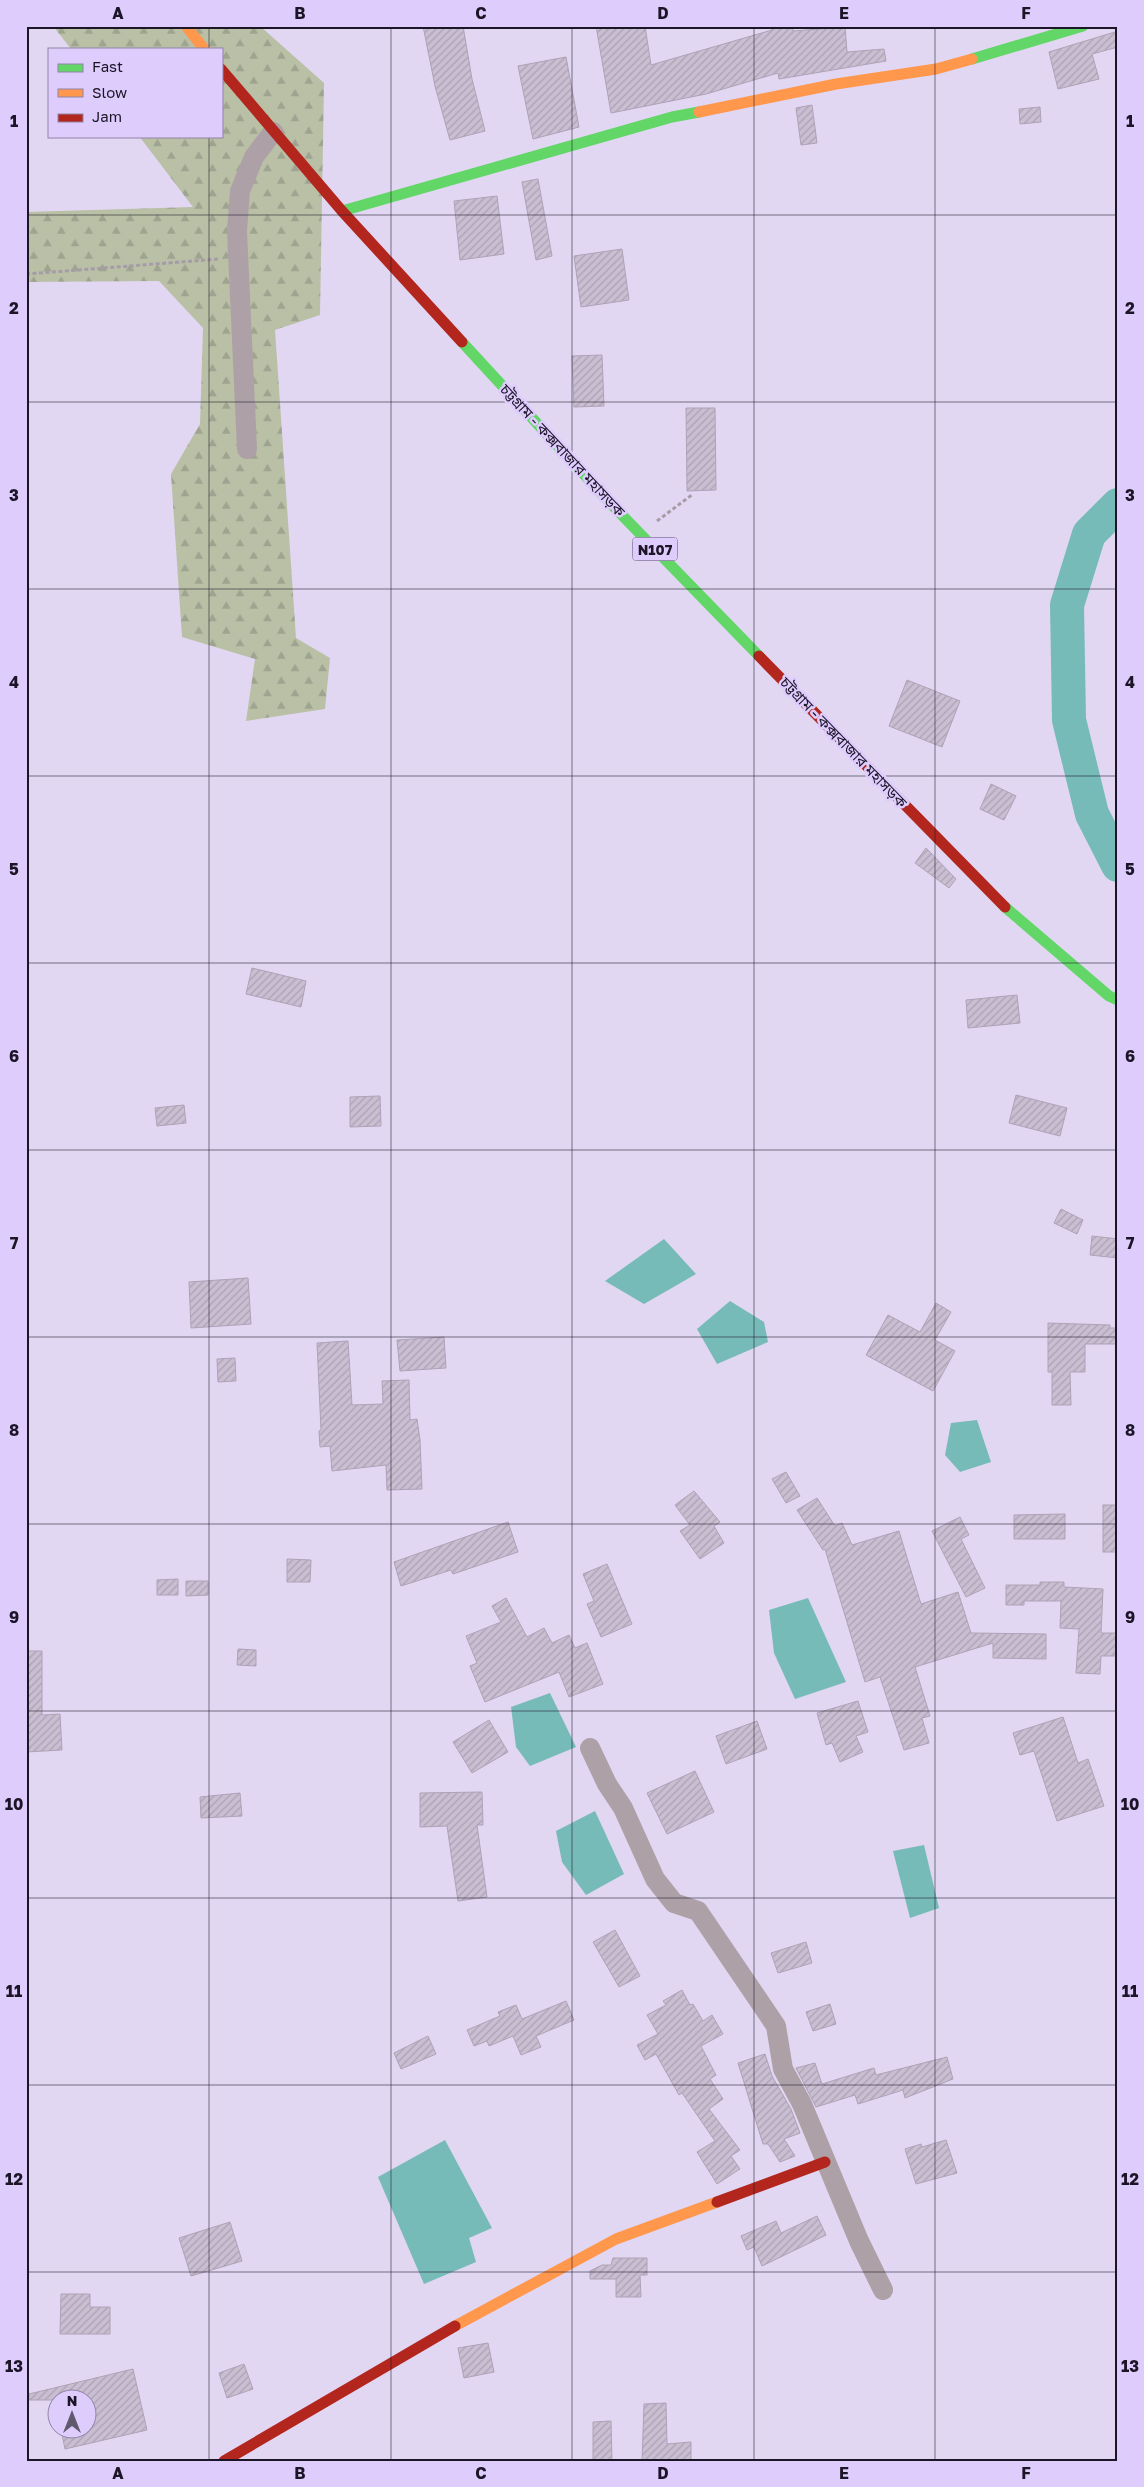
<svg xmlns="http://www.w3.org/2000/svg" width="1144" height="2487" viewBox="0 0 1144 2487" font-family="'Golos Text','Noto Sans Bengali',sans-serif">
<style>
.forest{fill:url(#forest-firs)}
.water{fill:#77bbb9}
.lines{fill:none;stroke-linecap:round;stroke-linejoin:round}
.river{stroke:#77bbb9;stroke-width:34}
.building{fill:url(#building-hatch);stroke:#ada2b6}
.path{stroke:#a69ca8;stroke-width:3;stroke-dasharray:4 2.5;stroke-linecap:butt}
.street{stroke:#ada1a7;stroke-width:20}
.fast{stroke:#63d668;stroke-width:11}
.slow{stroke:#ff974d;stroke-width:11}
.jam{stroke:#b3261e;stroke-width:11}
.grid{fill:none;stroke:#1c1527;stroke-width:1;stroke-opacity:0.55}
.labels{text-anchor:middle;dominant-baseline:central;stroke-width:5;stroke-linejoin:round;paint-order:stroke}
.shield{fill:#deccfd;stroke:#564c67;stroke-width:1}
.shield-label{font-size:14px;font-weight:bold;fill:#1c1527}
.street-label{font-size:15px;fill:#1c1527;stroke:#deccfd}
.neatline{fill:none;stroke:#1c1527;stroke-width:2}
.grid-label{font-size:16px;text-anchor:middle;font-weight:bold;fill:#1c1527}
</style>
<defs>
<pattern id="forest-firs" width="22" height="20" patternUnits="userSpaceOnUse" patternTransform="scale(1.25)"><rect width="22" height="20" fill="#b9c0a6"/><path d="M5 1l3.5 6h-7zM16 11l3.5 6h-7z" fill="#9ea48f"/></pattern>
<pattern id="building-hatch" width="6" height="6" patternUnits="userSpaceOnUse" patternTransform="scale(1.25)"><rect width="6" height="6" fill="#c9bed2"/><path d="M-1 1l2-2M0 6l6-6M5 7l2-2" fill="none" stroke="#aca2b4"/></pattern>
</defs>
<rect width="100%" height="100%" fill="#e1d7f2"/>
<path class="forest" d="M53,26H260L324,83L320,315L275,330L296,638L330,658L325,709L246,721L255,659L182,637L171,474L200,424L203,328L159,281L26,282V212L193,207L139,136H221V49H71Z"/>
<g class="water">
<path d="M664,1239L696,1274L644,1304L605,1281Z"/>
<path d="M730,1301L764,1322L768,1342L717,1364L697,1329Z"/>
<path d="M977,1420L991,1462L960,1472L945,1455L951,1423Z"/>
<path d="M808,1598L846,1682L795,1699L774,1653L769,1610Z"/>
<path d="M550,1693L576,1747L530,1766L516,1747L511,1707Z"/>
<path d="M595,1811L624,1874L586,1895L562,1862L556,1831Z"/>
<path d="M924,1845L939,1908L910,1918L893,1851Z"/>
<path d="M445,2140L492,2228L469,2238L476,2262L424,2284L378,2177Z"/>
</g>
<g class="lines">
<path class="river" d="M1118,505L1089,534L1067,605L1069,720L1092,814L1118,865"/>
</g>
<g class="building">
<path d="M423,26H463L472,79L485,131L450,140L435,86Z"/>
<path d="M596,26H645L651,65L772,30V26H792L793,31L845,27L847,52L884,49L886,61L779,79L778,73L706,94L611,113Z"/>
<path d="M1118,31V47L1092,54L1099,79L1058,89L1049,52Z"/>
<path d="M566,57L579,127L533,139L518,66Z"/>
<path d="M812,105L817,143L801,145L796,108Z"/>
<path d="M1040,107L1041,122L1020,124L1019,109Z"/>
<path d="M538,179L552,256L536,260L522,182Z"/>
<path d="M497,196L504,254L460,260L454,201Z"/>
<path d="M622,249L629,300L581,307L574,256Z"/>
<path d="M602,355L604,406L574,407L572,356Z"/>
<path d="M686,408H715L716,490L687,491Z"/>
<path d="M907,680L960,701L942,747L889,726Z"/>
<path d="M991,784L1016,796L1004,820L980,809Z"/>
<path d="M926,848L956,879L949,888L915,863Z"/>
<path d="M252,968L306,981L301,1007L246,994Z"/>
<path d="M1017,995L1020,1023L968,1028L966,1000Z"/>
<path d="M1016,1095L1067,1108L1060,1136L1009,1123Z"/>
<path d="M380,1096L381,1126L350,1127V1097Z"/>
<path d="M184,1105L186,1123L157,1126L155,1108Z"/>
<path d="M1061,1209L1083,1220L1077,1234L1054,1223Z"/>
<path d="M1092,1236L1118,1239V1258L1090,1255Z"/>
<path d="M248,1278L251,1324L191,1328L189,1282Z"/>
<path d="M936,1303L951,1312L935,1340L955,1351L933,1391L866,1355L888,1315L920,1332Z"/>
<path d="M1048,1323L1110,1325V1328H1118V1344H1085V1372H1070L1071,1405H1052V1372H1048Z"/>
<path d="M444,1337L446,1368L400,1371L397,1340Z"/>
<path d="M348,1341L352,1405L383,1404L382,1381L409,1380L410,1420L417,1419L420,1440L422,1489L387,1490L386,1465L332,1471L330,1446L320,1447L319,1431L321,1430L317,1343Z"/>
<path d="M235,1358L236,1381L218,1382L217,1359Z"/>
<path d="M786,1472L800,1496L786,1503L772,1479Z"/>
<path d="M694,1491L720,1522L714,1526L724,1543L700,1559L680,1531L690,1525L675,1505Z"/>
<path d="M817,1498L835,1526L842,1523L852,1545L899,1531L921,1604L958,1592L971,1633L1046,1634V1659L993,1658V1643L915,1667L930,1716L922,1718L929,1743L904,1750L880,1677L865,1682L825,1549L823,1550L797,1510Z"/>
<rect x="1103" y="1505" width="15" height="47"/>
<path d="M1065,1514V1539H1014V1515Z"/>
<path d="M960,1517L969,1535L961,1539L985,1588L966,1597L932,1531Z"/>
<path d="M508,1522L518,1552L453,1574L451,1570L401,1586L394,1562Z"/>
<path d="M287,1559L311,1560L310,1582H287Z"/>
<path d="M607,1564L632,1624L601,1637L587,1604L594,1601L583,1574Z"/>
<path d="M178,1579V1595H157V1580Z"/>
<path d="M186,1581H208V1595L186,1596Z"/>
<path d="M1040,1582H1064V1587L1103,1589L1101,1633H1118V1656H1101L1100,1674L1076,1673L1079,1629L1060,1628L1061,1601H1024V1605H1006V1585H1040Z"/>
<path d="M506,1598L527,1637L544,1628L552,1643L569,1635L575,1648L587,1643L603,1684L569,1697L559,1672L485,1702L470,1666L477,1663L466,1636L501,1622L492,1606Z"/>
<path d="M238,1649L256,1650V1666L237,1665Z"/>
<path d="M26,1651H42V1715L60,1714L62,1750L26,1752Z"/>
<path d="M858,1701L868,1732L856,1736L863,1752L840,1762L832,1743L826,1745L817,1713Z"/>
<path d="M1063,1717L1078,1763L1088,1759L1104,1806L1057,1821L1034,1751L1020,1755L1013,1733Z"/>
<path d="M489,1720L508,1752L472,1773L453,1742Z"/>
<path d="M757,1721L767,1749L726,1764L716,1736Z"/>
<path d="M695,1771L714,1812L667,1834L647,1793Z"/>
<path d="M482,1792L483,1825H477L487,1897L458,1901L447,1826L420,1827V1793Z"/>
<path d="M240,1793L242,1816L201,1818L200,1797Z"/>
<path d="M615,1930L640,1976L619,1987L593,1942Z"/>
<path d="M806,1942L812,1963L778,1973L771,1953Z"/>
<path d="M682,1990L690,2005L693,2004L703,2021L712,2015L723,2034L701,2046L716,2075L710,2079L723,2099L709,2109L740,2150L731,2156L740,2169L717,2184L697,2152L715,2141L682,2093L679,2095L656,2054L645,2060L637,2045L658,2034L647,2015L666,2005L663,2001Z"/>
<path d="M566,2001L574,2020L536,2036L541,2047L521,2055L513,2036L489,2046L487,2041L474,2046L467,2030L500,2016L498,2012L516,2005L522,2019Z"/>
<path d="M830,2004L836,2024L813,2031L806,2012Z"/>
<path d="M428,2036L436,2054L401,2069L394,2053Z"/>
<path d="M765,2054L772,2076L791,2109L800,2133L784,2139L795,2156L780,2162L768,2144H763L738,2063Z"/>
<path d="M947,2057L953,2079L905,2098L903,2090L858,2104L855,2095L816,2107L796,2068L815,2063L822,2084L874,2068L876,2075Z"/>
<path d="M946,2140L957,2173L916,2184L905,2149L921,2144L922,2147Z"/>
<path d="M817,2216L826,2235L762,2266L754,2247L747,2250L741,2236L776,2221L781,2233Z"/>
<path d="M230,2222L242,2261L191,2276L179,2238Z"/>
<path d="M613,2258H647V2275H640L641,2297H616V2279H590V2271L602,2265H611Z"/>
<path d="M61,2294H90V2307H110V2334H60Z"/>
<path d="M488,2343L494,2372L464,2378L458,2348Z"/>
<path d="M244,2364L253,2389L227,2398L219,2373Z"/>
<path d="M133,2369L147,2430L65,2449L61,2430H88V2400H29V2394Z"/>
<path d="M666,2403L667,2444L691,2442V2461H642L644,2404Z"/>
<path d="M611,2421L612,2461H593V2422Z"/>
</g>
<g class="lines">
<g class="path">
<path d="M26,274L219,259"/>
<path d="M657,521L693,494"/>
</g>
<g class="street">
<path d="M247,449L237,231L240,191L254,157L273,132"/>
<path d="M590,1748L607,1784L623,1808L655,1879L674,1903L698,1911L776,2026L783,2069L802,2104L859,2241L883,2290"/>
</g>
<g class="fast">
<path d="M972,59L1083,26"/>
<path d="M342,211L672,117L699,112"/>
<path d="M462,342L615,508L759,656"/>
<path d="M1005,907L1109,996L1118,1000"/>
</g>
<g class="slow">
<path d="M186,26L204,49"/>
<path d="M699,112L836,84L936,69L972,59"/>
<path d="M455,2326L616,2239L717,2202"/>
</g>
<g class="jam">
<path d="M221,69L342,211L462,342"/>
<path d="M759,656L1005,907"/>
<path d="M717,2202L825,2162"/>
<path d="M224,2461L455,2326"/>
</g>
</g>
<path class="grid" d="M209,26V49M391,26V2461M572,26V2461M754,26V2461M935,26V2461M209,136V2461M26,215H1118M26,402H1118M26,589H1118M26,776H1118M26,963H1118M26,1150H1118M26,1337H1118M26,1524H1118M26,1711H1118M26,1898H1118M26,2085H1118M26,2272H1118"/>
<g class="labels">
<rect class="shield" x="632.5" y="537.5" width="45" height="23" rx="4"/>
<g class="shield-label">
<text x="655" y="549">N107</text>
</g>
<g class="street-label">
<text transform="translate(563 450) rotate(47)">চট্টগ্রাম - কক্সবাজার মহাসড়ক</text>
<text transform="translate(844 742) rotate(46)">চট্টগ্রাম - কক্সবাজার মহাসড়ক</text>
</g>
</g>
<rect width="1144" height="2487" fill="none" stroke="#deccfd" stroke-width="55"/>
<rect x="48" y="48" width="175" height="90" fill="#deccfd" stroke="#9083a7"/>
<rect x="58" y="64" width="25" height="8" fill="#63d668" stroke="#9083a7"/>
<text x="92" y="72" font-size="15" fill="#1c1527">Fast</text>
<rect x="58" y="89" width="25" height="8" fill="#ff974d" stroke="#9083a7"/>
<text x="92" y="98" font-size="15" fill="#1c1527">Slow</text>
<rect x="58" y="114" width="25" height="8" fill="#b3261e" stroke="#9083a7"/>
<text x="92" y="122" font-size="15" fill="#1c1527">Jam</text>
<g transform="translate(72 2414)"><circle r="24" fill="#deccfd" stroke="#9083a7"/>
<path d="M0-4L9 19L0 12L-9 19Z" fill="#61596e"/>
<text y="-8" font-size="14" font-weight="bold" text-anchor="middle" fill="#1c1527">N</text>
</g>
<rect x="28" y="28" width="1088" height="2432" class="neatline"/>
<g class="grid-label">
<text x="118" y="19">A</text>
<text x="300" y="19">B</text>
<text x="481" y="19">C</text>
<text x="663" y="19">D</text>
<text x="844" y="19">E</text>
<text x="1026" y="19">F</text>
<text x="14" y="127">1</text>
<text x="1130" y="127">1</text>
<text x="14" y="314">2</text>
<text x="1130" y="314">2</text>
<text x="14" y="501">3</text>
<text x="1130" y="501">3</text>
<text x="14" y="688">4</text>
<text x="1130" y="688">4</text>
<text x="14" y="875">5</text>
<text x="1130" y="875">5</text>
<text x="14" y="1062">6</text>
<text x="1130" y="1062">6</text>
<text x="14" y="1249">7</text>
<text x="1130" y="1249">7</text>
<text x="14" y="1436">8</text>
<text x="1130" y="1436">8</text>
<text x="14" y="1623">9</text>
<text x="1130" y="1623">9</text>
<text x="14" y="1810">10</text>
<text x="1130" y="1810">10</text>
<text x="14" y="1997">11</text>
<text x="1130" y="1997">11</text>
<text x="14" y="2185">12</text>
<text x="1130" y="2185">12</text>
<text x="14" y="2372">13</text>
<text x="1130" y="2372">13</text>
<text x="118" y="2479">A</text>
<text x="300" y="2479">B</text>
<text x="481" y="2479">C</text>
<text x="663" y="2479">D</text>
<text x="844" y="2479">E</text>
<text x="1026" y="2479">F</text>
</g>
</svg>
